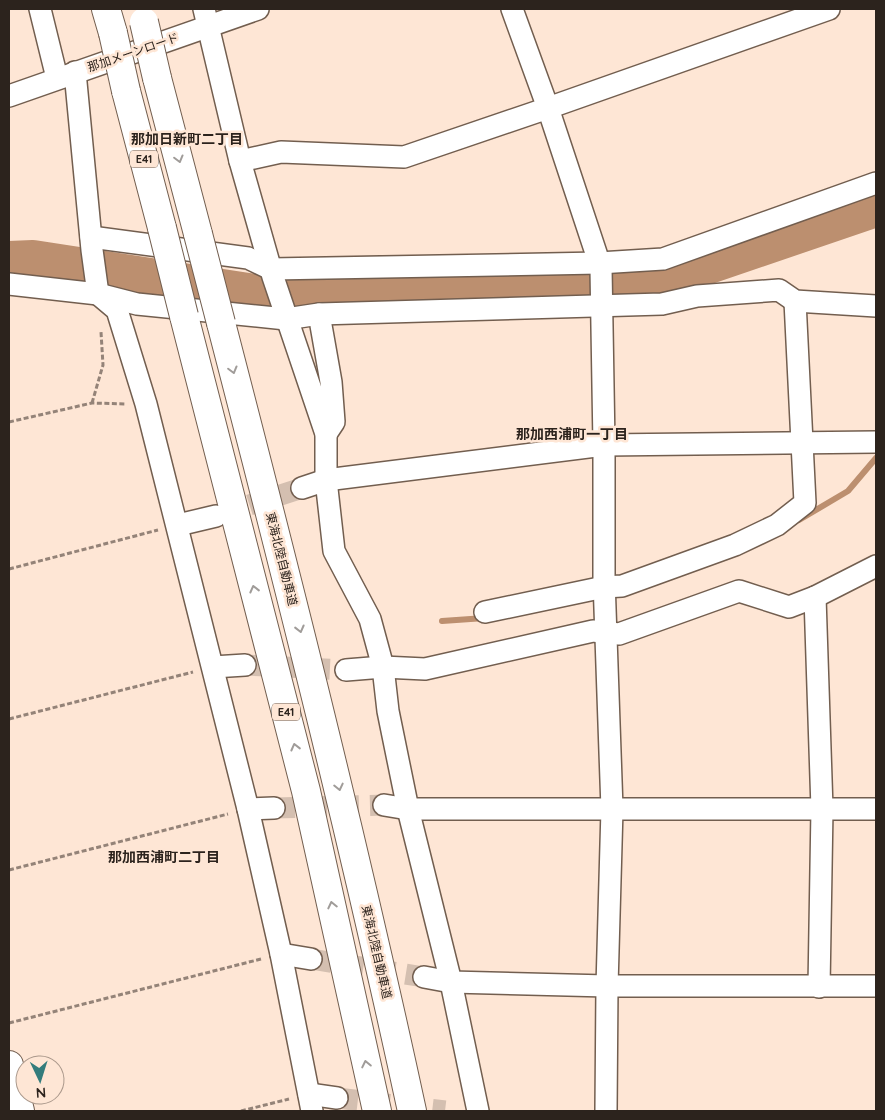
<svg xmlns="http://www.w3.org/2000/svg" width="885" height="1120" viewBox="0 0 885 1120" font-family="Quicksand,'Noto Sans JP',sans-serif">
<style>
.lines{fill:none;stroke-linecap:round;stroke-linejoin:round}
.stream{stroke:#bc8f6f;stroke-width:6}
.river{stroke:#bc8f6f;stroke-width:38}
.minor-tunnel{stroke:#d4bfb0;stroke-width:21;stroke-dasharray:21 11;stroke-linecap:butt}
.minor-casing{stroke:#725e4f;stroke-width:24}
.major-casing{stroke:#725e4f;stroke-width:30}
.highway-casing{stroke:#725e4f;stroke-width:30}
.path{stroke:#948378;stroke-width:3;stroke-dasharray:5 2.5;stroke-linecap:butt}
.minor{stroke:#fff;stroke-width:21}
.major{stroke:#fff;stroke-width:28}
.highway{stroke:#fff;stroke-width:28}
.highway-bridge-casing{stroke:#725e4f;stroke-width:30;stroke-linecap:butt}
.highway-bridge{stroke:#fff;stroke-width:28}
.oneway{stroke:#a09c99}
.labels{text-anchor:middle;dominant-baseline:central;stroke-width:5;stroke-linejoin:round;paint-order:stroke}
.shield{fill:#fee6d5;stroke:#6b5e54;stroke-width:1}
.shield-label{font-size:11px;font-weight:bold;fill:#2c231d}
.street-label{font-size:12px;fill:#2c231d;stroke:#fee6d5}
.neighbourhood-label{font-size:14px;font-weight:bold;fill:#2c231d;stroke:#fee6d5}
</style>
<rect width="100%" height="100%" fill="#fee6d5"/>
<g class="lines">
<g class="stream">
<path d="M799,520L848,491L876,458"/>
<path d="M442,621L485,618"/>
</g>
<path class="river" d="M9,260L33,259L254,293L665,280L876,208"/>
<g class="minor-tunnel">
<path d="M219,515L302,488"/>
<path d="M245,665L346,670"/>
<path d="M274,808L384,805"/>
<path d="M311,959L424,977"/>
<path d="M337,1098L445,1111"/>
</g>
<g class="minor-casing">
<g id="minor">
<path d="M40,9L57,78"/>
<path d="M204,9L240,161L273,277L326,434V480L334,551L370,619L383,667L388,711L408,809L451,982L478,1111"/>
<path d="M512,9L548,108L601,268L604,445V580L612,809L607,986L606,1111"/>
<path d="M75,72L92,250L98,294L117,310L146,404L248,809L281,954L312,1111"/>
<path d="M9,96L258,9"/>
<path d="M240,161L281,152L404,157L548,108L829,9"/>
<path d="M91,237L248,258L271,269L599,263L663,259L876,183"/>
<path d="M9,284L98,294L137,304L286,319L319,314L662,304L697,296L779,290L795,301L876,306"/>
<path d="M319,314L331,382L334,422L326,434"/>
<path d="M302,488L326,480L604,445L876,442"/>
<path d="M178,525L216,516"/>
<path d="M815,597L822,809L819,987"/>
<path d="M485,612L604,587L622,586L735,545L777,525L805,503L795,301"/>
<path d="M213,667L245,665"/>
<path d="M346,670L383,667L425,669L593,631L619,634L739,591L789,607L815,597L876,566"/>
<path d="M384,805L408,809H876"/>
<path d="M248,809L274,808"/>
<path d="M281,954L311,959"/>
<path d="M424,977L451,982L607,986H876"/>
<path d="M309,1094L337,1098"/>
</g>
</g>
<g class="major-casing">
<path id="major" d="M9,1065L20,1111"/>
</g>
<g class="highway-casing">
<g id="highway">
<path d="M106,9L113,33"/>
<path d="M157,78L198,234"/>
<path d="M126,91L162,228"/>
<path d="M184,316L306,791L377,1111"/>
<path d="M221,323C289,585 355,847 412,1111"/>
</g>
</g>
<g class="path">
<path d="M92,403L103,365L101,332"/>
<path d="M9,422L92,403L126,404"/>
<path d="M9,569L158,530"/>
<path d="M9,719L193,672"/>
<path d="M9,870L228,814"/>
<path d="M9,1023L261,959"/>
<path d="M241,1111L289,1099"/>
</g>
<use href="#minor" class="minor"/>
<use href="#major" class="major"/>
<use href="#highway" class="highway"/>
<g class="highway-bridge-casing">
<g id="highway-bridge">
<path d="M144,22L157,78"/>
<path d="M113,33L126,91"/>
<path d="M162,228L184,316"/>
<path d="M198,234L221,323"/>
</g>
</g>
<use href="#highway-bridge" class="highway-bridge"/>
</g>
<defs><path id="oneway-chevron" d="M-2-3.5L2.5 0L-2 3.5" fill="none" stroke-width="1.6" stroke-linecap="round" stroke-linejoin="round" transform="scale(1.25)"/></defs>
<g class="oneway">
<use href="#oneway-chevron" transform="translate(179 159) rotate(75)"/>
<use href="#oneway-chevron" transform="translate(233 370) rotate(75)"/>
<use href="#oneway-chevron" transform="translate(254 589) rotate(-104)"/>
<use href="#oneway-chevron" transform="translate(300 629) rotate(76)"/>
<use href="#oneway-chevron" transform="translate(295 747) rotate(-104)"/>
<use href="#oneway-chevron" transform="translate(339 787) rotate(77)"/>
<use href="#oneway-chevron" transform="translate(332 905) rotate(-103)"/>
<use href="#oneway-chevron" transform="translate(366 1064) rotate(-102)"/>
</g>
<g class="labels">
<g class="shield">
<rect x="130" y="150.5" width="28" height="17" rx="4"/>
<rect x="272" y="703.5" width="28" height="17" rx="4"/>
</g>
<g class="shield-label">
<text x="144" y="159">E41</text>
<text x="286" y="712">E41</text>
</g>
<g class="street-label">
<text transform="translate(133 52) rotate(-19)">那加メーンロード</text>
<text transform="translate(282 559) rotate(76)">東海北陸自動車道</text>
<text transform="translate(377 952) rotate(77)">東海北陸自動車道</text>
</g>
<g class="neighbourhood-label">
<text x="187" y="139">那加日新町二丁目</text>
<text x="572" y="434">那加西浦町一丁目</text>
<text x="164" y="857">那加西浦町二丁目</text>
</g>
</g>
<rect width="885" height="1120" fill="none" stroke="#2c231d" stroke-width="20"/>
<g transform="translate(40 1080) rotate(176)"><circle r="24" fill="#fee6d5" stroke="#aa988b"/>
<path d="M0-4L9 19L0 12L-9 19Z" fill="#337c7c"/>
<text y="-8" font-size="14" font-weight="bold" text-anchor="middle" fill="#2c231d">N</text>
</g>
</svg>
